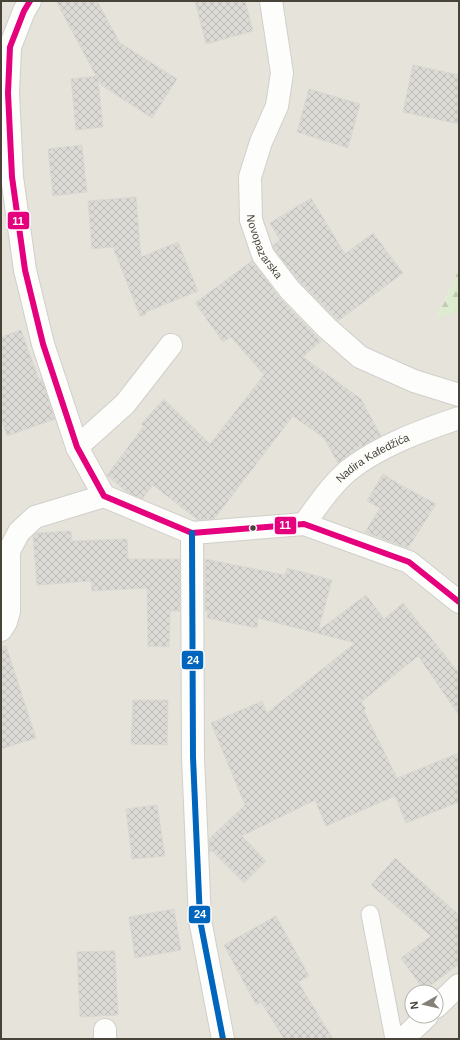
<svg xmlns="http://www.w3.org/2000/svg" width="460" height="1040" viewBox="0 0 460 1040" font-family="Arial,sans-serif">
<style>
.residential{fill:#e5e3da;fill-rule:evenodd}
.forest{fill:url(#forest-firs)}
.building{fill:url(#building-cross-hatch);stroke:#dad8d2}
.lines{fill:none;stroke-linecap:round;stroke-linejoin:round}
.service-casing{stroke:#d0cfca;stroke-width:19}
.minor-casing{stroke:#d0cfca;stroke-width:24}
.service{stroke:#fdfdfc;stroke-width:17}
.minor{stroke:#fdfdfc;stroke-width:22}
.bus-1-casing{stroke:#fff;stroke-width:9}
.bus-2-casing{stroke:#fff;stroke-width:9}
.bus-1{stroke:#e5007d;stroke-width:6}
.bus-2{stroke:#0065bd;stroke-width:6}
.bus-dot{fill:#484338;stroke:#fff;stroke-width:1.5}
.labels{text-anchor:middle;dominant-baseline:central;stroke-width:3;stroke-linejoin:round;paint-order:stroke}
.street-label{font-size:11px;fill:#484338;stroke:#fff}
.line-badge{stroke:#fff;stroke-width:1.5}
.badge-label{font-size:11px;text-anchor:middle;font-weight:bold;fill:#fff}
</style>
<defs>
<pattern id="forest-firs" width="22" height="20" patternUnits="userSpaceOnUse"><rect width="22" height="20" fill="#ddebce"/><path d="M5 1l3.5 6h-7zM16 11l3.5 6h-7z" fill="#bfcbb2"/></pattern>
<pattern id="building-cross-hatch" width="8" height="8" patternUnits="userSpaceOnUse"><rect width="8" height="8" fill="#dbdad5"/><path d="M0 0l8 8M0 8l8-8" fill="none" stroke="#bdbcb8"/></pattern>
</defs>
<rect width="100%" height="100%" fill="#f2f1ec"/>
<path class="residential" d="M1,1H459V269L437,317L459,311V1039H1ZM412,992H436V1016H412Z"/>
<path class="forest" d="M459,269V311L436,318H437Z"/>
<g class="building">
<path d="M56,1H97L120,43L177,79L152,118L101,85L98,79L103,127L76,130L71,79L96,76Z"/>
<path d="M195,1H245L253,31L206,44Z"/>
<path d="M413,65L459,75V124L403,112Z"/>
<path d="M309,89L360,104L348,148L297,132Z"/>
<path d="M82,145L87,192L53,196L48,149Z"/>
<path d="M136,197L141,257L178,242L198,291L146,312V315L140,316L113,247L92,249L88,201Z"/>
<path d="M311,198L345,254L373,233L403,273L338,321L299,282L274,249L273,246L280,240L270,223Z"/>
<path d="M252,261L280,298L321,341L303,357L361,399L381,436L355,450L338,463L324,438L293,416L214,519L198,520L153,485L142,499L128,493L107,475L144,426L141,424L164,399L210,444L264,375L231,337L223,342L195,303Z"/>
<path d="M21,330L39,380L42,379L55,419L7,436L1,418V337Z"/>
<path d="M383,474L397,483L436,504L408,548L365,532L380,508L367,501Z"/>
<path d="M71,531L72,541L127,539L128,559H180V611H170L169,647L148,646L147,588L92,591L91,581L37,585L33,536L36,533Z"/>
<path d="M205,559L285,575L287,568L332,580L318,631L366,595L384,619L403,603L459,673V715L418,656L361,702L366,709L364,711L397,778L459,753V802L406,823L395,796L326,826L315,800L242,836L266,861L244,883L212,851L210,852L209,839L245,805L211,723L262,701L267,713L355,643L258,618L257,628L207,618L208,611H205Z"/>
<path d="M6,646L36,738L1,749V647Z"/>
<path d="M133,700H168L167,745L131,744Z"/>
<path d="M157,805L165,856L132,859L126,809Z"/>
<path d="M395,858L459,915V964L424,990L401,958L431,936L371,885Z"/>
<path d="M174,909L181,950L135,958L129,917Z"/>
<path d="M276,916L309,976L298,982L333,1039H284L261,1002L256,1005L224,945Z"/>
<path d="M115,951L118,1015L80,1017L77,952Z"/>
</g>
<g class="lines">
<g class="service-casing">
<path id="service" d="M370,914L394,1039"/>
</g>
<g class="minor-casing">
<g id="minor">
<path d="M30,1L24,11L10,47L8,93L12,177L25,270L43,344L77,447L104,496L192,533L304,524L409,562L459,602"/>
<path id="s1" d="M271,1L282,73L277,106L261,142L250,177L251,220L263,255L290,290L327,328L360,357L414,381L459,395"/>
<path d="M77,447L125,404L171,345"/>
<path id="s2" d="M304,524C318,505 331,485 349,470C381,445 421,431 459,418"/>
<path d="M192,533L193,757L200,920L223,1039"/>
<path d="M1,630L6,622L9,611V551L19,532L35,517L104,496"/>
<path d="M436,1007L459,985"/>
<path d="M105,1030V1039"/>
<path d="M403,1039L427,1016"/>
</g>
</g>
<use href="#service" class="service"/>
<use href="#minor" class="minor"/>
<g class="bus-1-casing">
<path id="bus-1" d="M30,1L24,11L10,47L8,93L12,177L25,270L43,344L77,447L104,496L192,533L304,524L409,562L459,602"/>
</g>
<g class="bus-2-casing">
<path id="bus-2" d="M192,533L193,757L200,920L223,1039"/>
</g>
<use href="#bus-1" class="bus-1"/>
<use href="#bus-2" class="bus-2"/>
</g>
<circle class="bus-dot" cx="253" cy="528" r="3.5"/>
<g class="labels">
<g class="street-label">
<text stroke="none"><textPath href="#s1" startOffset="255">Novopazarska</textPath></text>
<text stroke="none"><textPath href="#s2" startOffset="97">Nadira Kafedžića</textPath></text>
</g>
</g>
<g class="line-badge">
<rect x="7" y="211" width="23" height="19" rx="4" fill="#e5007d"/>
<rect x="274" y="516" width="23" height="19" rx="4" fill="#e5007d"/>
<rect x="181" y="650" width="23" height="20" rx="4" fill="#0065bd"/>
<rect x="188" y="905" width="23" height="19" rx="4" fill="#0065bd"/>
</g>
<g class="badge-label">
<text x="18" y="225">11</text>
<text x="285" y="529">11</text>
<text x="193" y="664">24</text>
<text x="200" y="918">24</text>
</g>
<rect width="460" height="1040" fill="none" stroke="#484338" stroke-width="4"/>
<g transform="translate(424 1004) rotate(262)"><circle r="19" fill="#ffffff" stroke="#b6b4af"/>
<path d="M0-3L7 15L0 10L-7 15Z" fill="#848077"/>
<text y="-6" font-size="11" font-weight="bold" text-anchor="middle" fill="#484338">N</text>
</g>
</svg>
